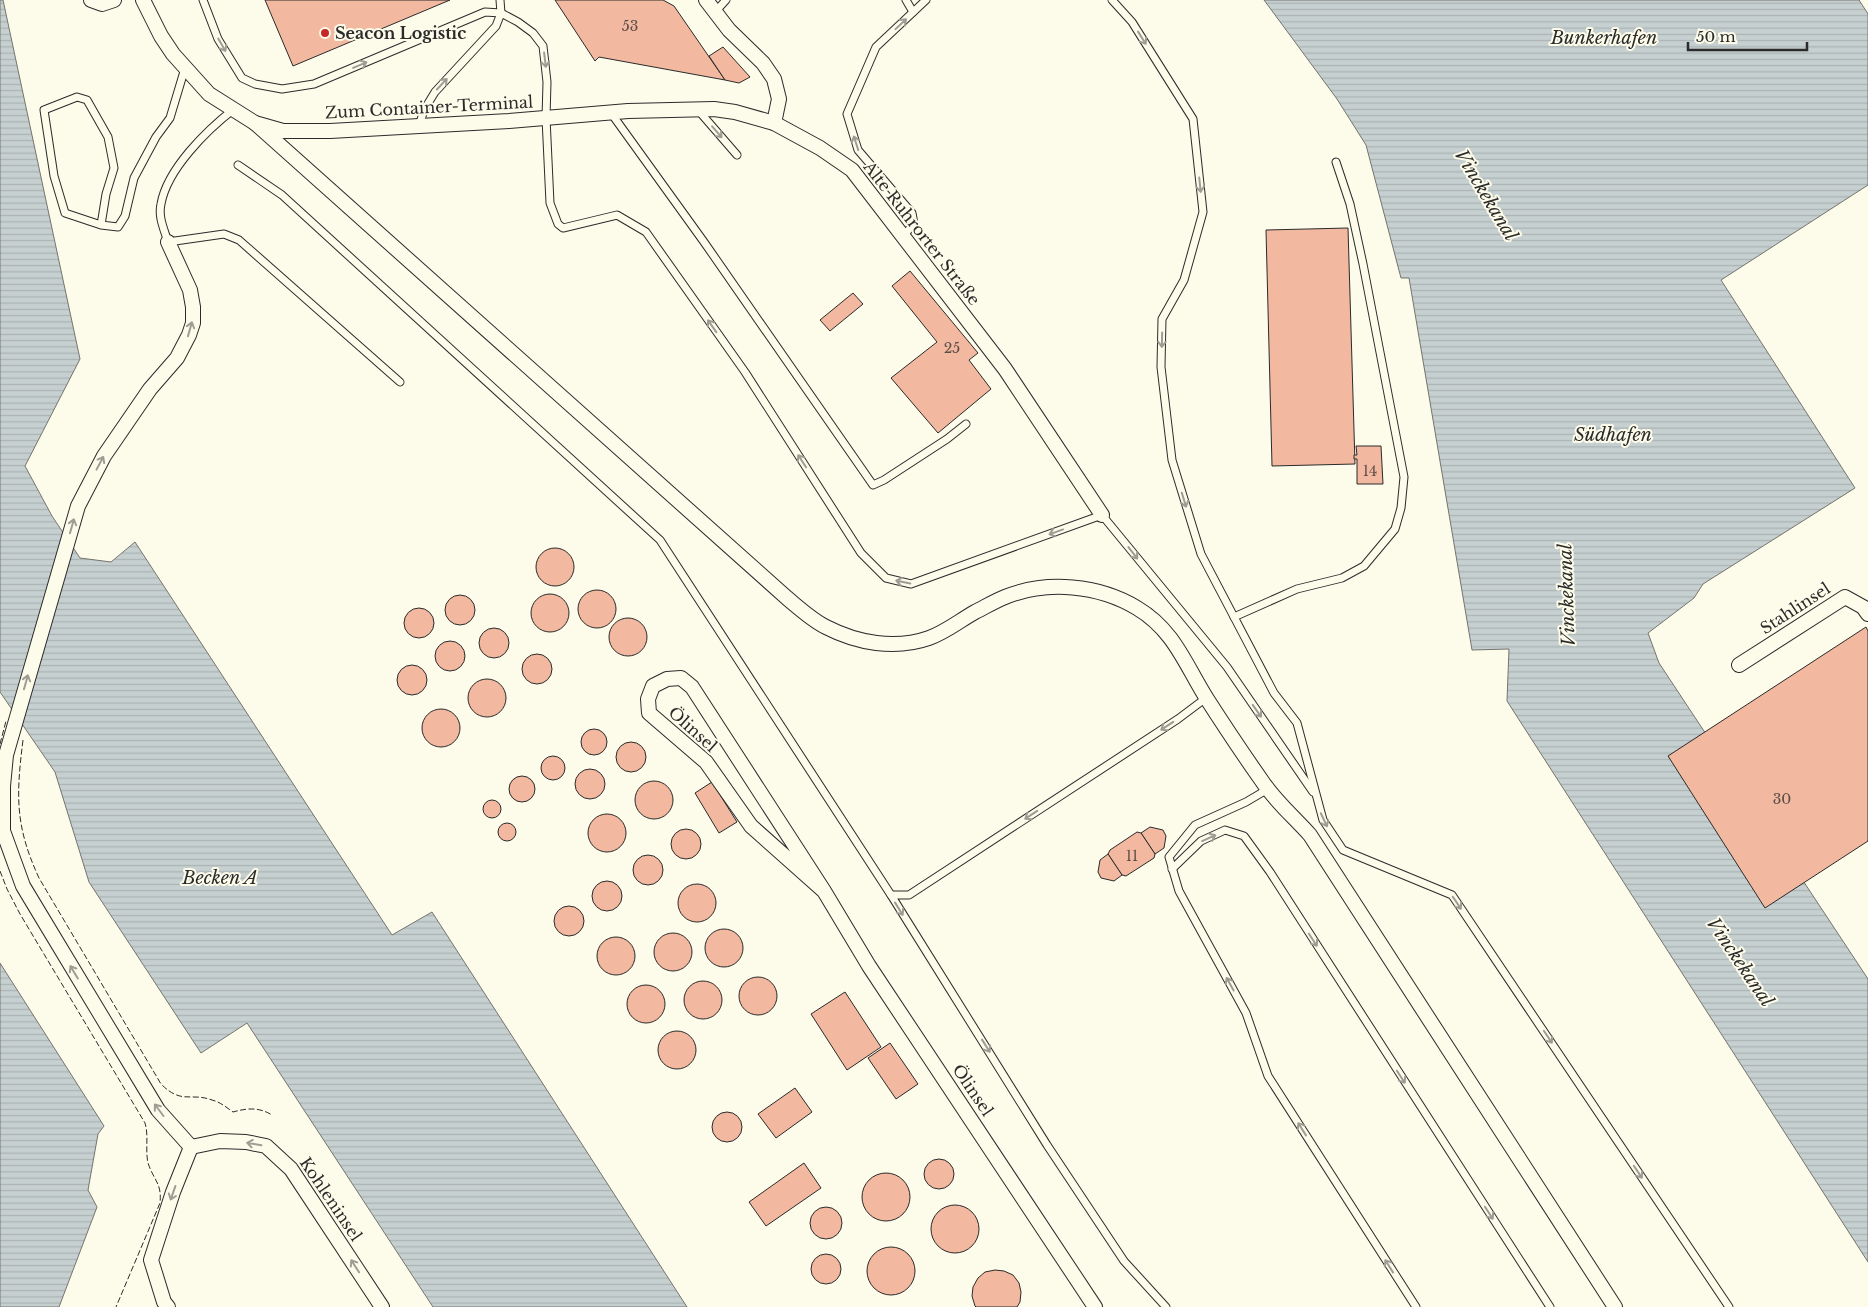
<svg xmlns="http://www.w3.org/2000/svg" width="1868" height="1307" viewBox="0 0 1868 1307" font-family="'Libre Baskerville',serif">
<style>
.water{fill:url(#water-rules);stroke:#74746e}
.building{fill:#f2b8a0;stroke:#2b2b2b}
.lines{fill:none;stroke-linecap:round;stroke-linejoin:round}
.lane-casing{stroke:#2b2b2b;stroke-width:9}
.street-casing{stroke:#2b2b2b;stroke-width:16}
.lane{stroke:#fdfbea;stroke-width:7}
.street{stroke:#fdfbea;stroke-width:14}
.fence{stroke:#2b2b2b;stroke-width:1;stroke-dasharray:6 2.5;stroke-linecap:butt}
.oneway{stroke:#9e9d94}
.poi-dot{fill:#c62828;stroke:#fdfbea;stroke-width:2}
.labels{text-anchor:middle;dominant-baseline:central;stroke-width:4;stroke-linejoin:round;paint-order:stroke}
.number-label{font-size:14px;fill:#5d4e48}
.poi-label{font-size:16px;font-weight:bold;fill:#2b2b2b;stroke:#fdfbea;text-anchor:start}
.street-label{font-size:16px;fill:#2b2b2b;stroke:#fdfbea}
.water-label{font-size:18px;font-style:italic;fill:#2b2b2b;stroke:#fdfbea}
</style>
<defs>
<pattern id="water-rules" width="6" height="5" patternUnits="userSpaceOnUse" patternTransform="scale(1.25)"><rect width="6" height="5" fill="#c7d0d0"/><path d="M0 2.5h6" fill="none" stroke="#abb3b3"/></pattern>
</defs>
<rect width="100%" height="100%" fill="#fdfbea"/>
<g class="water">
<path d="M0,0H3L80,359L25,466L52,516L80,558L111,562L135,542L392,935L432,912L687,1307H433L247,1023L201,1053L89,882L55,772L0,692Z"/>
<path d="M1264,0H1859L1868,14V185L1721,280L1855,488L1703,584L1694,598L1648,633L1659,663L1868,979V1262L1507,701L1509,649L1472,650L1409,278H1401L1366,145L1337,99Z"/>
<path d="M0,963L104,1126L98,1134L88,1190L97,1207L59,1307H0Z"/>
</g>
<g class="building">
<path d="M265,0H450L293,66Z"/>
<path d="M555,0H663L674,6L725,80L599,57L595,61Z"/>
<path d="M723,47L750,77L739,83L725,80L709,56Z"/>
<path d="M1348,228L1355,464L1272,466L1266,230Z"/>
<path d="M910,271L978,353L969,360L991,389L938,433L891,378L937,342L892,286Z"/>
<path d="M853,293L863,304L830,331L820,320Z"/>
<path d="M1356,446H1381L1383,484H1357V459H1354V455H1357Z"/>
<circle cx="555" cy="567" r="19"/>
<circle cx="597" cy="609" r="19"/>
<circle cx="550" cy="613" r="19"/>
<circle cx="460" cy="610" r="15"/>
<circle cx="419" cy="623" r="15"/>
<circle cx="628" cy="637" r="19"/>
<path d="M1866,627L1868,631V841L1765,908L1668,756Z"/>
<circle cx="494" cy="643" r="15"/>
<circle cx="450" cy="656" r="15"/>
<circle cx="537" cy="669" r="15"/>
<circle cx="412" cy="680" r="15"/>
<circle cx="487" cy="698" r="19"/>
<circle cx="441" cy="728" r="19"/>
<circle cx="594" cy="742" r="13"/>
<circle cx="631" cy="757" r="15"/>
<circle cx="553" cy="768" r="12"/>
<circle cx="590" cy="784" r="15"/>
<circle cx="522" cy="789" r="13"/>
<circle cx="654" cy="800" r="19"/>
<path d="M712,782L737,822L719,833L695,793Z"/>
<circle cx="492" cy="809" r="9"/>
<circle cx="607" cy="833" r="19"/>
<circle cx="507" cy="832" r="9"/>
<path d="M1150,827L1163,830L1166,836L1164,848L1155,854L1141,833Z"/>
<circle cx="686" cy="844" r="15"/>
<path d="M1137,832L1141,833L1155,854L1154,858L1126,876L1122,875L1108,854L1110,850Z"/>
<path d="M1108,854L1122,875L1114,881L1101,878L1098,872L1100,860Z"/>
<circle cx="648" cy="870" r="15"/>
<circle cx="607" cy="896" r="15"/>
<circle cx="697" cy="903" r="19"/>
<circle cx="569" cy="921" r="15"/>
<circle cx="724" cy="948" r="19"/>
<circle cx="673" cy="952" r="19"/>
<circle cx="616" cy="956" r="19"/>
<circle cx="758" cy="996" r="19"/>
<circle cx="703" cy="1000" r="19"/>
<circle cx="646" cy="1004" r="19"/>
<path d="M845,992L881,1047L847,1070L811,1014Z"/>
<circle cx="677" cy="1050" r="19"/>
<path d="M890,1043L918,1084L896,1099L868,1058Z"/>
<path d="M795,1088L812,1112L776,1138L758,1114Z"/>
<circle cx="727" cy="1127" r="15"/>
<circle cx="939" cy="1174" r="15"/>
<path d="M804,1163L821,1188L766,1226L749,1202Z"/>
<circle cx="886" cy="1197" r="24"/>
<circle cx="955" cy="1229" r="24"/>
<circle cx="826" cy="1223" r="16"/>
<circle cx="891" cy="1271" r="24"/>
<circle cx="826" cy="1269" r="15"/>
<path d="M995,1270L1004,1271L1013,1275L1019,1283L1021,1292L1020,1302L1017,1307H976L975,1306L972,1296L973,1287L978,1278L985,1272Z"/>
</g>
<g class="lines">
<g class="lane-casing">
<g id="lane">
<path d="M203,0L218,39L242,78L255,84L282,89L314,84L485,12L501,13L500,0"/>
<path d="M906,0L913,12"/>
<path d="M1112,0L1132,22L1193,119L1203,212L1184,280L1162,319L1161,367L1172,460L1201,554L1274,693L1297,723L1323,820L1343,850L1452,895L1729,1307"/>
<path d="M716,11L726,0"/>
<path d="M234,109C207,130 167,169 161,204C158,217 164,229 168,242L224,234L239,240L400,382"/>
<path d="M698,110L737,155"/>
<path d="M611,113L704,242L873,485L884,480L947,439L966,424"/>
<path d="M419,126L424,110L435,92L496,26L501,13L518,22L533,33L543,46L547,82L546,118L550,203L558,224L563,228L617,215L646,232L745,372L861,553L886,578L911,584L1102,515L1227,667L1313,792"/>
<path d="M238,165L282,195L660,540L891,895"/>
<path d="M101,225L106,194L114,168L108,137L87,100L77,97L44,110L54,176L65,213L101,225L118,227L125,216L134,178L156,137L170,118L185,68"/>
<path d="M903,236L914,224L912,213L858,150L847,114L876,47L926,0"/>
<path d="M1234,617L1297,589L1342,578L1364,566L1395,529L1401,508L1404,477L1363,264L1350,204L1336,162"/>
<path d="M1268,789L1246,802L1195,825L1169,857L1179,891L1246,1013L1268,1076L1416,1307"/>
<path d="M1172,869L1201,841L1225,830L1244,836L1270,872L1550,1307"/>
<path d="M1166,1307L1124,1261L1047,1145L891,895H909L1178,719L1206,698"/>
</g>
</g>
<g class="street-casing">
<g id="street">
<path d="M91,0L102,4L114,0"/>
<path d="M143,0L161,36L173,54L209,94L255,123L283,131H330L509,121L628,111L714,109L735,112L774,123L820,148L852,170L1005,369L1102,515"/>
<path d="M706,0L729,30L763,63L774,79L779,99L774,123"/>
<path d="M255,123L787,598C799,608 812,620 826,627C857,643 895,650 929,638C946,632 959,621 975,612C985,607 995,601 1005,597C1047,580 1099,585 1137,608C1174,630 1185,664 1207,699C1225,727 1243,754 1262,781C1275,801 1294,817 1310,835L1615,1307"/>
<path d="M168,242L190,290L193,307V323L189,335L177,358L150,389L104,456L78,506L6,755L3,786V831L23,886L158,1110L191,1147"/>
<path d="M1739,665L1845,597L1863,607L1868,614"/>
<path d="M824,891L751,826L706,762L649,713L648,699L653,686L667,679L681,678L692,687L824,891L869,966L1095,1307"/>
<path d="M191,1147L220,1141L246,1142L266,1146L291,1169L382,1307"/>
<path d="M168,1307L164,1302L151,1260L173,1192L191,1147"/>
</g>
</g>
<use href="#lane" class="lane"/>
<use href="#street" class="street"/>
<g class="fence">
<path d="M23,740C16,796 15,826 39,878L161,1084C182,1105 190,1092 212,1100C220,1102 226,1107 233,1112C247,1108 259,1107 272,1115"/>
<path d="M0,744L6,721"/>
<path d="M0,871L7,889L20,914L145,1123C149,1136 145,1150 148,1163C154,1181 162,1183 160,1203L116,1307"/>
</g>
</g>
<defs><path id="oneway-shaft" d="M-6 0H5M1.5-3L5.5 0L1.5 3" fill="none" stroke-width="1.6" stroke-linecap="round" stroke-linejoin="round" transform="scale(1.25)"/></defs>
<g class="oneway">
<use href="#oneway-shaft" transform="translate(901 24) rotate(-43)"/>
<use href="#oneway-shaft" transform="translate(1142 38) rotate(58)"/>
<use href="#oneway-shaft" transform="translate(222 45) rotate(60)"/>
<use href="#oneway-shaft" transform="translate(545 60) rotate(83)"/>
<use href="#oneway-shaft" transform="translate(360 65) rotate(-23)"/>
<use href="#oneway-shaft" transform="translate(442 84) rotate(-47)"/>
<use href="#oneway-shaft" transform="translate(717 132) rotate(49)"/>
<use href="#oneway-shaft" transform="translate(856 143) rotate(-108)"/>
<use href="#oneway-shaft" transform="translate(1200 185) rotate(84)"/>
<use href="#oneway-shaft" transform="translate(712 326) rotate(-125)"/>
<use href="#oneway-shaft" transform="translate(190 329) rotate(-74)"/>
<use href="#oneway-shaft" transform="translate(1162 340) rotate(91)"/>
<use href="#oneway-shaft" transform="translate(802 461) rotate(-123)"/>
<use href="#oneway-shaft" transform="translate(100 463) rotate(-62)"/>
<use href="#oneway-shaft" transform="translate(1184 500) rotate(73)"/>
<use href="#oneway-shaft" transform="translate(72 526) rotate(-74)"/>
<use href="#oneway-shaft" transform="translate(1056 532) rotate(160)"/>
<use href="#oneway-shaft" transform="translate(1133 553) rotate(52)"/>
<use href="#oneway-shaft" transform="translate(903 582) rotate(-168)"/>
<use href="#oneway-shaft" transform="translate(26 682) rotate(-74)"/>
<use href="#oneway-shaft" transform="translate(1257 711) rotate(55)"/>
<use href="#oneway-shaft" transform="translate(1167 726) rotate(147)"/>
<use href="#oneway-shaft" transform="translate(1031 815) rotate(147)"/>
<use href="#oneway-shaft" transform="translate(1324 820) rotate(65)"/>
<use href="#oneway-shaft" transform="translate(1209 838) rotate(-24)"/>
<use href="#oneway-shaft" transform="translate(1457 903) rotate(56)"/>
<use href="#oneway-shaft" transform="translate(899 909) rotate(58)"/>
<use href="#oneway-shaft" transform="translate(1313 940) rotate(57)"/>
<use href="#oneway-shaft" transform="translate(74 972) rotate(-121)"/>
<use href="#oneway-shaft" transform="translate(1230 984) rotate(-119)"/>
<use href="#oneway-shaft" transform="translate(1548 1037) rotate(56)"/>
<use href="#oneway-shaft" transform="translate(986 1046) rotate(58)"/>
<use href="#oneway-shaft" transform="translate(1401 1077) rotate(57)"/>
<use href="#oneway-shaft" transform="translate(159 1110) rotate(-127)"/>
<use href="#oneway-shaft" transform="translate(1302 1129) rotate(-122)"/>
<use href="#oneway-shaft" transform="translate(254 1144) rotate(-170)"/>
<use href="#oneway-shaft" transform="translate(1638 1172) rotate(56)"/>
<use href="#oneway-shaft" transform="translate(173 1193) rotate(109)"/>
<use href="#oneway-shaft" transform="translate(1489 1213) rotate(57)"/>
<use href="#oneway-shaft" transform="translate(355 1266) rotate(-123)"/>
<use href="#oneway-shaft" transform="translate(1389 1266) rotate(-122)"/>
</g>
<circle class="poi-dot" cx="325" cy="33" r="5"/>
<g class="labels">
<g class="number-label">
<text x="630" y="26">53</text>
<text x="952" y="348">25</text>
<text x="1370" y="471">14</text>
<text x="1782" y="799">30</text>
<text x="1132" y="856">11</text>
</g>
<g class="poi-label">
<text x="335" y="33">Seacon Logistic</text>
</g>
<g class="street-label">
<text transform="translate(429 107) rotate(-3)">Zum Container-Terminal</text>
<text transform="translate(922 233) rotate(52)">Alte Ruhrorter Straße</text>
<text transform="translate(1795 608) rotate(-33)">Stahlinsel</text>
<text transform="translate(693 729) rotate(42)">Ölinsel</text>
<text transform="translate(973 1090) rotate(56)">Ölinsel</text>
<text transform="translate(331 1199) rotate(56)">Kohleninsel</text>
</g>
<g class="water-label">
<text x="1604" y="38">Bunkerhafen</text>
<text transform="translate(1486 195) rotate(59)">Vinckekanal</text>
<text x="1613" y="435">Südhafen</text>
<text transform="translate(1567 595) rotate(-92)">Vinckekanal</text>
<text x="220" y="878">Becken A</text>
<text transform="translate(1740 962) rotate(56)">Vinckekanal</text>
</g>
</g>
<path d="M1688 42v8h119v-8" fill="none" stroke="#2b2b2b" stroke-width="2.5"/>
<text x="1696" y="42" font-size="15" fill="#2b2b2b" stroke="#fdfbea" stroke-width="4" paint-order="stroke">50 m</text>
</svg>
